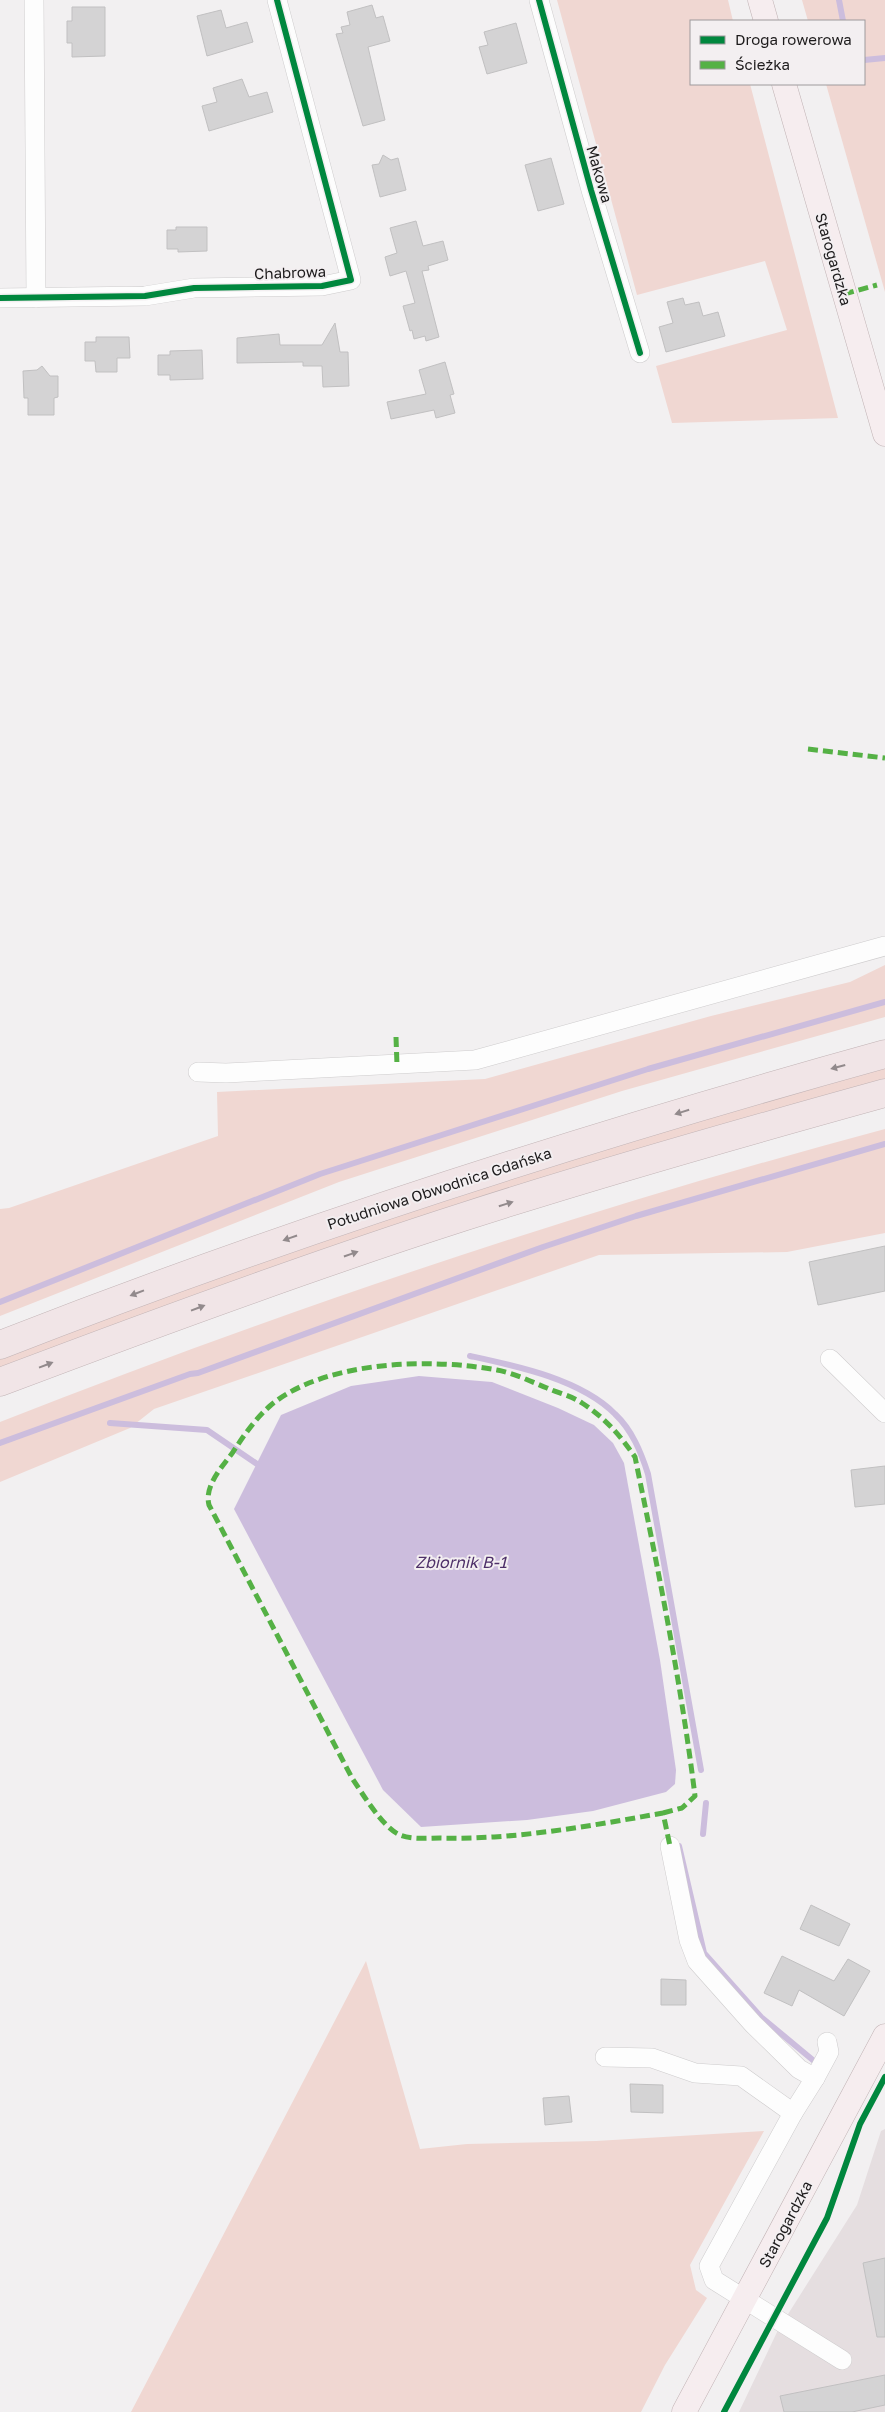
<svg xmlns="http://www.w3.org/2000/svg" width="885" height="2412" viewBox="0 0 885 2412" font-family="'Golos Text',sans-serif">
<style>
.built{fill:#e5dee0}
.green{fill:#f0d7d2}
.water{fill:#ccbddd}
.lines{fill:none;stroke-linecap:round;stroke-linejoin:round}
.stream{stroke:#ccbddd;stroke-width:6}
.building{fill:#d4d3d4;stroke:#c1c0c1}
.minor-casing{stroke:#cecccd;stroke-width:20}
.major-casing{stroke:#c1b3b5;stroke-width:25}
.highway-casing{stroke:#c1b3b5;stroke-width:29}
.minor{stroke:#fdfdfd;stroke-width:19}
.major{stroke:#f6edef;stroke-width:24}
.highway{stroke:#f1e5e7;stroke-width:28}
.quiet{stroke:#55b145;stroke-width:5;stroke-dasharray:10 5;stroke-linecap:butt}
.cycleway-casing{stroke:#f3eff1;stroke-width:9}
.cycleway{stroke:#00873e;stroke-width:6}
.oneway{fill:#928a8c}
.labels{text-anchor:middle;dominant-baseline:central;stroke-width:4;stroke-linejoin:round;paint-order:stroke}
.street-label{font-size:15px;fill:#1d1b1c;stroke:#f3eff1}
.water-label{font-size:16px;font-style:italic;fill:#4e3069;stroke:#f3eff1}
</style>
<rect width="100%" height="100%" fill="#f2f0f1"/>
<path class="built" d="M885,2129V2412H739L778,2330L857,2205L881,2131Z"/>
<g class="green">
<path d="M557,0H728L733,21H691V84H750L838,418L672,423L656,366L787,330L765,261L637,295Z"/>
<path d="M802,0H885V292L826,84H864V21H808Z"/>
<path d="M885,965V1017L622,1091L339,1182L0,1316V1209L9,1208L218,1136L217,1092L485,1079L711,1016L850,982Z"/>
<path d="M885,1066V1080L0,1371V1356L470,1188Z"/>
<path d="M885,1129V1233L787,1252L599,1255L154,1409L130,1428L0,1482V1422C289,1308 585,1209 885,1129Z"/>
<path d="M366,1961L420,2149L467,2144L596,2141L764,2131L690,2265L696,2290L707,2298L665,2365L641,2412H131Z"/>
</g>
<path class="water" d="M419,1376L492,1382L558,1408L594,1425L613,1443L624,1463L660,1660L676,1770L675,1784L666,1792L593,1811L527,1820L421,1827L383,1790L234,1509L281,1415L351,1386Z"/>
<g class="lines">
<g class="stream">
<path d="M839,0L843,21"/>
<path d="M864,60L885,58"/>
<path d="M0,1302L320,1174L648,1069L885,1002"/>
<path d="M470,1356C516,1366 580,1379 615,1414C632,1430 641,1452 648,1474L701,1770"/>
<path d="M110,1423L207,1430L257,1464"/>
<path d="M0,1443L190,1374L198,1373L543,1247L636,1216L885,1144"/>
<path d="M703,1834L706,1803"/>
<path d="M679,1846L704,1953L761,2017L814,2061"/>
</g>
</g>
<g class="building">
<path d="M372,5L376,18L383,16L390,41L368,47L385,120L363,126L336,34L343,33L341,27L350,25L347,12Z"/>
<path d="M72,7H105V56L72,57V43H67V21H72Z"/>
<path d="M221,10L226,28L247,22L253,42L207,56L197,16Z"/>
<path d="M516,23L527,63L487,74L479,47L488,45L484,32Z"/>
<path d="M242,79L249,97L267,92L273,112L209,131L202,106L217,102L213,88Z"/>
<path d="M383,155L391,160L398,158L406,190L380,197L372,165L379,164Z"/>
<path d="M551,158L564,204L538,211L525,165Z"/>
<path d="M416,221L423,246L443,241L448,260L428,266L429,270L422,271L439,337L426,341L425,336L414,339L412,330L410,331L403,306L415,303L406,271L390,276L385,257L397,253L390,228Z"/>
<path d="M176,227H207V251L178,252V249H167V230H176Z"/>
<path d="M683,298L685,305L699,302L703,316L718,312L725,336L666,352L659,327L673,323L667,302Z"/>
<path d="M335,323L340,352H348L349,386L323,387L322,366H303V362L237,363V338L279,334L280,345H322Z"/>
<path d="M96,337H129L130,358H117V372H96L95,361H85V342H96Z"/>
<path d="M202,350L203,379L170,380V375H158V355H170V351Z"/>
<path d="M445,362L454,394L450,395L455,413L436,418L434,410L391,419L387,402L426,394L419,370Z"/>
<path d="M42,366L50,376H58V397L54,398V415H28V398H24L23,371L37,370Z"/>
<path d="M885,1246V1291L818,1305L809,1262Z"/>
<path d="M885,1466V1504L855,1507L851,1470Z"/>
<path d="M811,1905L850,1924L839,1946L800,1929Z"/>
<path d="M782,1956L834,1981L848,1959L870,1971L844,2016L799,1990L792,2006L764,1993Z"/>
<path d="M661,1979L686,1980V2005H661Z"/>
<path d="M630,2084L663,2085V2113L631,2112Z"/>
<path d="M569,2096L572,2122L545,2125L543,2098Z"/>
<path d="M885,2258V2337H877L863,2263Z"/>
<path d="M885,2375V2405L852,2412H784L780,2396Z"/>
</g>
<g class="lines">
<g class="minor-casing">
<g id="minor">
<path d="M34,0L36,298"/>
<path d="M539,0L591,190L640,353"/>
<path d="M0,298L145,296L194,288L322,286L351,280L277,0"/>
<path d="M198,1072L226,1073L475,1060L885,946"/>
<path d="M830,1359L885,1413"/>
<path d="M670,1846L689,1940L697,1961L753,2024L799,2069L815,2078"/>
<path d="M827,2042L829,2052L815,2078L793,2113L709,2266L714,2280L842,2360"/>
<path d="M605,2057L652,2058L695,2073L741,2076L793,2113"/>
</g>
</g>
<g class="major-casing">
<g id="major">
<path d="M760,0L766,21"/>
<path d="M784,84L885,434"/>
<path d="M684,2412L885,2036"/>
</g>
</g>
<g class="highway-casing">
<g id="highway">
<path d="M0,1345C289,1232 585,1137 885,1054"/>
<path d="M0,1382C153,1324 307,1267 463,1217C602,1172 744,1132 885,1093"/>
</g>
</g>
<use href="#minor" class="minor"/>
<use href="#major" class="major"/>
<use href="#highway" class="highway"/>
<g class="quiet">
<path d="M844,294L877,285"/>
<path d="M808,749L885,758"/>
<path d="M396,1037L397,1065"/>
<path d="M663,1813L682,1808L695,1796C681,1682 658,1569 635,1457C620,1435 604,1417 582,1403C572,1396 558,1393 547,1388C532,1382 514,1373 497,1370C431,1358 326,1360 271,1405C256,1418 244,1435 233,1452C222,1467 204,1486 209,1505L352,1778C362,1793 382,1826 398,1834C410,1840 427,1838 440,1838C515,1840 589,1826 663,1813L670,1846"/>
</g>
<g class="cycleway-casing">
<g id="cycleway">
<path d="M539,0L591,190L640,353"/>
<path d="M0,298L145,296L194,288L322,286L351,280L277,0"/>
<path d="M724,2412L827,2218L860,2124L885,2077"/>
</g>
</g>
<use href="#cycleway" class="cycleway"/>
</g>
<defs><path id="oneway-solid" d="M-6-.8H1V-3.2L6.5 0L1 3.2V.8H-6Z" transform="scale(1.25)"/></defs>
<g class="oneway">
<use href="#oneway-solid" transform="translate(838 1067) rotate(165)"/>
<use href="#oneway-solid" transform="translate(682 1112) rotate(163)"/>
<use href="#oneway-solid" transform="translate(506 1204) rotate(-17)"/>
<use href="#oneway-solid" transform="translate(290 1238) rotate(161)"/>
<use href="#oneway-solid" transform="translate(351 1254) rotate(-19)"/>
<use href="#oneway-solid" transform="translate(137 1293) rotate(159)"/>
<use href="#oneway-solid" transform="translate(198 1308) rotate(-21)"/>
<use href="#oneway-solid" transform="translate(46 1365) rotate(-21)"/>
</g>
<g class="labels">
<g class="street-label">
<text transform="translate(600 174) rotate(74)">Makowa</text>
<text transform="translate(834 259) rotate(74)">Starogardzka</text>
<text transform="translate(290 272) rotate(-2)">Chabrowa</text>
<text transform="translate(439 1188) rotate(-18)">Południowa Obwodnica Gdańska</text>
<text transform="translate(785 2224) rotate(-62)">Starogardzka</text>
</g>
<g class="water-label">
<text x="461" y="1562">Zbiornik B-1</text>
</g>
</g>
<rect x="690" y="20" width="175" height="65" fill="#f3eff1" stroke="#9d9a9c"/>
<rect x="700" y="36" width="25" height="8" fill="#00873e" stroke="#9d9a9c"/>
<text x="735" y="45" font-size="15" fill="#1d1b1c">Droga rowerowa</text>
<rect x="700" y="61" width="25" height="8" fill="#55b145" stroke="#9d9a9c"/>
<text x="735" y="70" font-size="15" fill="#1d1b1c">Ścieżka</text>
</svg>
